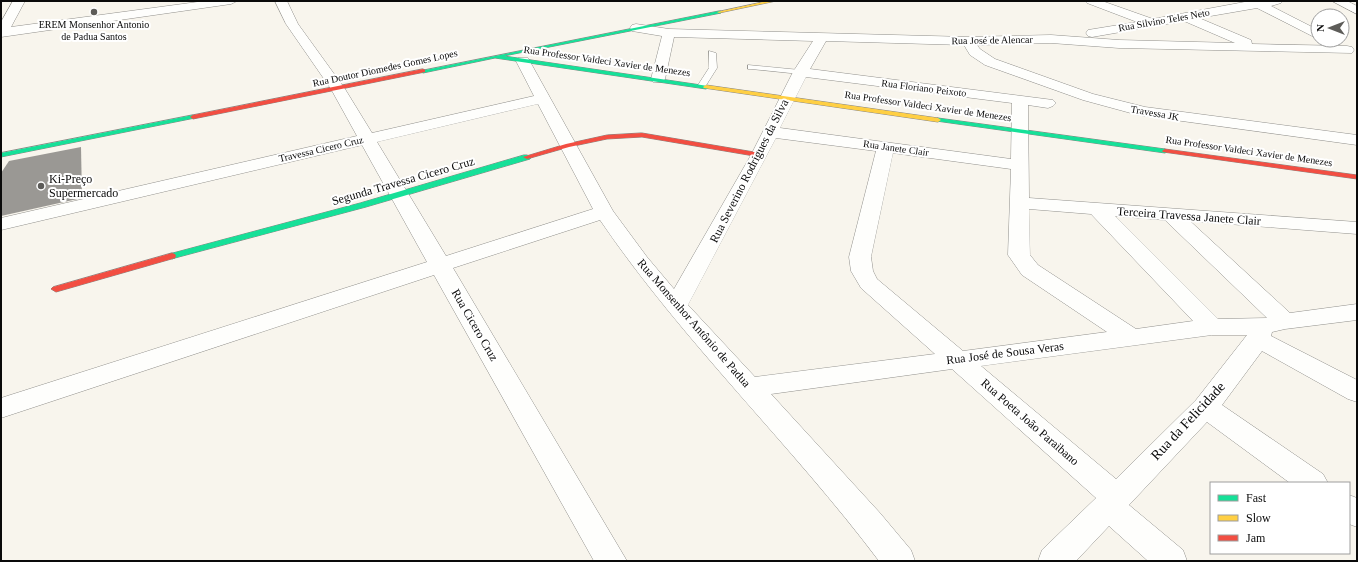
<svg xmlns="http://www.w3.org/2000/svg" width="1358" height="562" viewBox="0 0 1358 562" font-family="Georgia,serif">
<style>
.building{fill:#9a9894}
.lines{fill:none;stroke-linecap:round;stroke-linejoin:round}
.lane-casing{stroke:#91908c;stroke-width:1}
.street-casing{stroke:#91908c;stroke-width:1}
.fast-casing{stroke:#888683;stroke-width:1}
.slow-casing{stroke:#888683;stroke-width:1}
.jam-casing{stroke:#888683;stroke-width:1}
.lane{fill:#fefefc;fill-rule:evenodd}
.street{fill:#fefefc;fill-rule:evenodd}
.fast{fill:#16e098;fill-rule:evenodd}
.slow{fill:#ffcf43;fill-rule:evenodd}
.jam{fill:#f24e42;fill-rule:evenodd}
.poi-dot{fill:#5d5c59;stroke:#fff;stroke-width:1.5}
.labels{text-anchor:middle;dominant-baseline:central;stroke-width:4;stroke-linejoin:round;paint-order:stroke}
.far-street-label{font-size:10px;fill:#0a0a0a;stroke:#fff}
.far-poi-label{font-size:10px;fill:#0a0a0a;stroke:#fff}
.street-label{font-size:12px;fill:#0a0a0a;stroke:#fff}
.poi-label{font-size:12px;fill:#0a0a0a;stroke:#fff;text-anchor:start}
.near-street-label{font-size:14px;fill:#0a0a0a;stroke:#fff}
</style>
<rect width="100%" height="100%" fill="#f8f5ed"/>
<path class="building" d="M81,147L82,198L1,216V173L9,161Z"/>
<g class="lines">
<g class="lane-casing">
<g id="lane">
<path d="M709,51L716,53L717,68L705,87H702L698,85L709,68Z"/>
<path d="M748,65L800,70L804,72L800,74L751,69H748Z"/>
</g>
</g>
<g class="street-casing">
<g id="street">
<path d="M13,1H25L11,27L205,1H237L231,4L1,37V22Z"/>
<path d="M275,1H287L298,24L345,89L372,133L534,96L516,61L518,58H528L613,211L647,257L674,289L751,155L793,72L813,41L674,37L665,79L663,82H653L651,79L662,36L632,31L630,28L632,25L636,24L669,29L968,37L1051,35L1119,40L1235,43L1184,21L1092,37L1088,36L1086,33L1088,30L1137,22L1087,3L1085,1H1102L1153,19L1250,1H1283L1281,3L1271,6L1318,30V39L1257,8L1199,18L1251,40L1252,44L1347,46L1352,47L1354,50L1352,53L1119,48L1051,43L977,45L980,49L995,59L1093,94L1145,107L1357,135V145L1138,115L1083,100L985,65L970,55L964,45L826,41L810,69L1053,100L1056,103L1053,106L1048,108L1028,105L1029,198L1357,222V234L1190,221L1290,313L1357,304V320L1285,329L1272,332L1271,336L1357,380V402L1348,399L1262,351L1222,405L1323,474L1328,483H1290L1207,422L1129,505L1183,550L1187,561H1148L1109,526L1076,561H1038L1042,550L1096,498L952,369L771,394L880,513L911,550L915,561H879C791,444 683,342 600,220L453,268L627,561H594L434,275L1,418V398L427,262L362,145L1,230V218L357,136L331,89L286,24ZM806,77L1012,103L1011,159L780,128ZM538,104L593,209L446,256L377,142ZM776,138L876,151L849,257L851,271L861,288L935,354L755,377L688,305ZM893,153L1011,169L1008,255L1022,275L1107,332L963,351L877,279L873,271L871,257ZM1029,209L1091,214L1193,321L1136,329L1038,265L1030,255ZM1115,216L1165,220L1267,318L1218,319ZM1212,335H1247L1196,400L1116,479L981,366Z"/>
<path d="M1332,1H1347L1357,6V14Z"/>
<path d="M1349,495L1357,498V527L1349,524Z"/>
</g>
</g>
<g class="fast-casing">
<g id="fast">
<path d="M719,11H721V13L504,56L708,86L709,87L706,89L495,58L423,73L420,71Z"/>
<path d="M193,115L195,116V118L1,157V153Z"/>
<path d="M938,118L1165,149L1168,151L1165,153L936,121V119Z"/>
<path d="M524,155H527L531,157L530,159L366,207L175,258L172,259L168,256L169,254L360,203Z"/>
</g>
</g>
<g class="slow-casing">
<g id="slow">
<path d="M767,1H776L719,13L717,12Z"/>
<path d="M706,85L938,118L941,120L938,122L704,88L703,87Z"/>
</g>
</g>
<g class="jam-casing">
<g id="jam">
<path d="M423,69L425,70V72L193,119L190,117L193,115Z"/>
<path d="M642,133L760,153L764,155L760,157L642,137L607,139L569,147L527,159L523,157L566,144L607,135Z"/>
<path d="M1165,149L1357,175V179L1163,152L1162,151Z"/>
<path d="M172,253L175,254L176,256L175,258L56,292L51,289L53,287Z"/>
</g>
</g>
<use href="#lane" class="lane"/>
<use href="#street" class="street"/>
<use href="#fast" class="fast"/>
<use href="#slow" class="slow"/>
<use href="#jam" class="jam"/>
</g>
<g class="poi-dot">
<circle cx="94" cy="12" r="4"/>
<circle cx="41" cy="186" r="4"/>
</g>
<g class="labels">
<g class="far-street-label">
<text transform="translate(1164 20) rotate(-10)">Rua Silvino Teles Neto</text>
<text transform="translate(992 40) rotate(-1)">Rua José de Alencar</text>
<text transform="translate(607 61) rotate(8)">Rua Professor Valdeci Xavier de Menezes</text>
<text transform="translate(385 68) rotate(-12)">Rua Doutor Diomedes Gomes Lopes</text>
<text transform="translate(924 88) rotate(7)">Rua Floriano Peixoto</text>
<text transform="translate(928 106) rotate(8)">Rua Professor Valdeci Xavier de Menezes</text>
<text transform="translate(1155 113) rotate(10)">Travessa JK</text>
<text transform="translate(896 148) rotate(8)">Rua Janete Clair</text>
<text transform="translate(321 149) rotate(-13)">Travessa Cicero Cruz</text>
<text transform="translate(1249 151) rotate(8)">Rua Professor Valdeci Xavier de Menezes</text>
</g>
<g class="far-poi-label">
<text x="94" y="24">EREM Monsenhor Antonio<tspan x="94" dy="12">de Padua Santos</tspan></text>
</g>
<g class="street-label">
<text transform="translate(749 171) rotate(-63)">Rua Severino Rodrigues da Silva</text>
<text transform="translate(403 181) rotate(-16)">Segunda Travessa Cicero Cruz</text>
<text transform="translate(1189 216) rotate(4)">Terceira Travessa Janete Clair</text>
<text transform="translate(694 323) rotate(49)">Rua Monsenhor Antônio de Padua</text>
<text transform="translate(475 325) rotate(60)">Rua Cicero Cruz</text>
<text transform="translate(1005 353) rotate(-7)">Rua José de Sousa Veras</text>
<text transform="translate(1030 422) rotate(41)">Rua Poeta João Paraibano</text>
</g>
<g class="poi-label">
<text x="49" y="179">Ki-Preço<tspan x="49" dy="14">Supermercado</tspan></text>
</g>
<g class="near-street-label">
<text transform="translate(1188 421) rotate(-47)">Rua da Felicidade</text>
</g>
</g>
<rect width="1358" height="562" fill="none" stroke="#0a0a0a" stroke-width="4"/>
<rect x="1210" y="482" width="140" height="72" fill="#ffffff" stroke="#9d9d9d"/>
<rect x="1218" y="495" width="20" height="6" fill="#16e098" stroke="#9d9d9d"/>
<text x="1246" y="502" font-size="12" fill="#0a0a0a">Fast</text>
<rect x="1218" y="515" width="20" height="6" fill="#ffcf43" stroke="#9d9d9d"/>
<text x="1246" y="522" font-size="12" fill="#0a0a0a">Slow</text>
<rect x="1218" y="535" width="20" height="6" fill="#f24e42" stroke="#9d9d9d"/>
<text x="1246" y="542" font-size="12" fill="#0a0a0a">Jam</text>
<g transform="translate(1330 28) rotate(270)"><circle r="19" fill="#ffffff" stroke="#9d9d9d"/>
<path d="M0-3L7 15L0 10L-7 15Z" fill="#5d5c59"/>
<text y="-6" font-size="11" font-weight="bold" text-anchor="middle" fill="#0a0a0a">N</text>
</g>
</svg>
